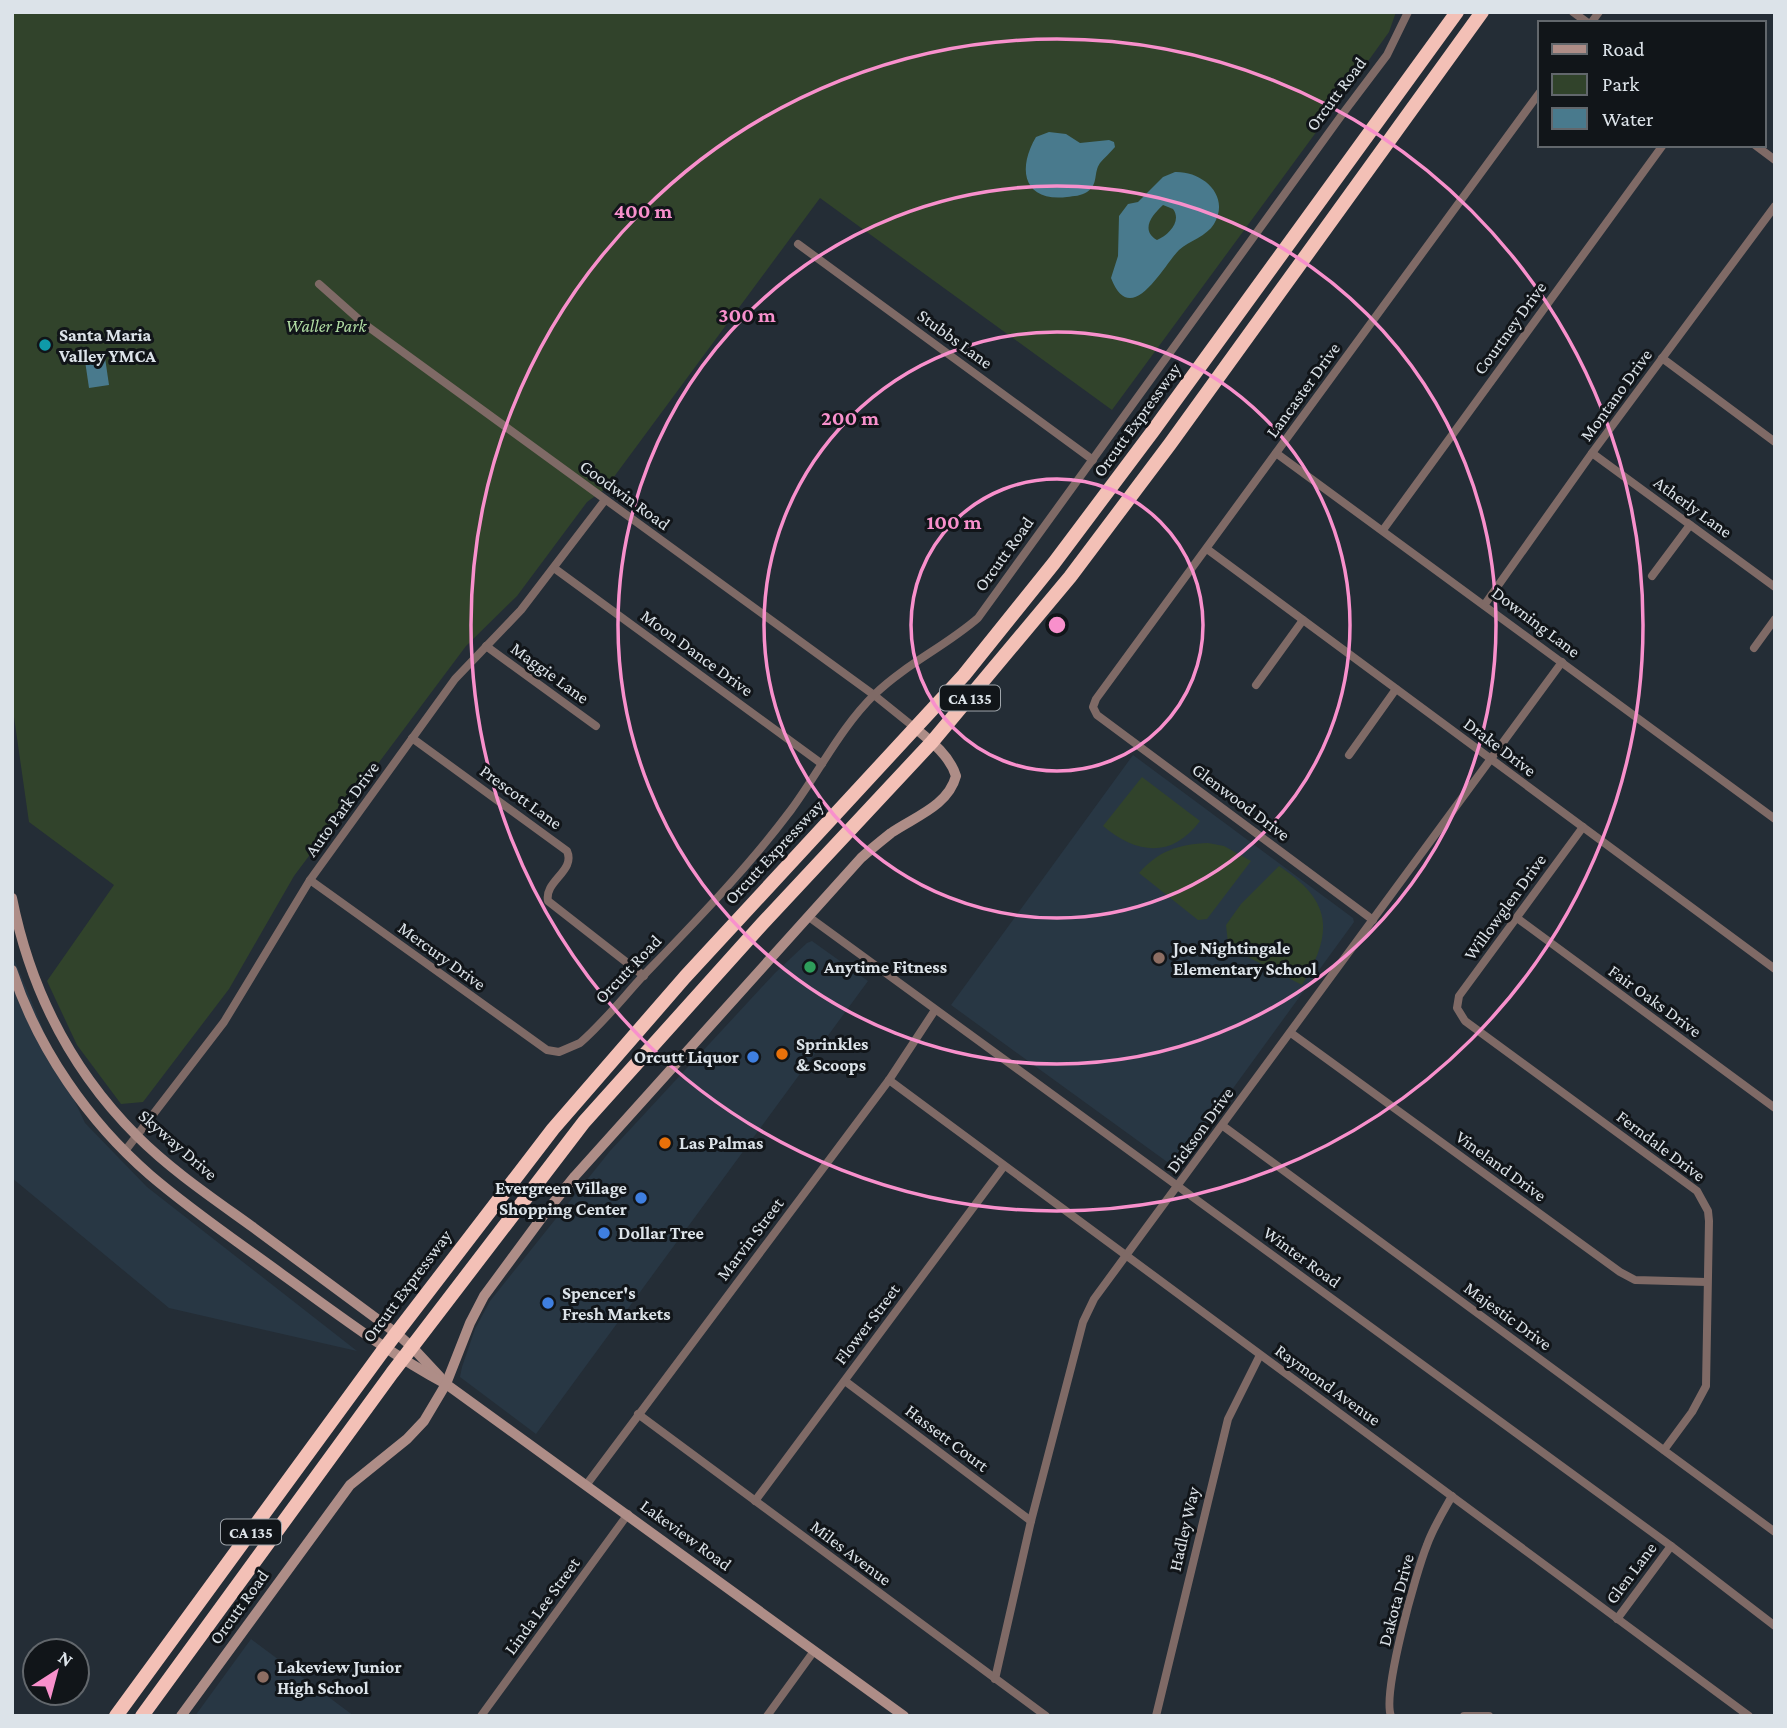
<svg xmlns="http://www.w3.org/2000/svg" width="1787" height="1728" viewBox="0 0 1787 1728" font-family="'Crimson Pro',serif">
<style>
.built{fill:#283744}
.green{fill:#31432b}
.water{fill:#497a8d;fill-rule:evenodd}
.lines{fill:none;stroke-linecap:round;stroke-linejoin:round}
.street{stroke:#7f6a66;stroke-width:8}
.secondary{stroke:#ae8d87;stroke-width:10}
.highway{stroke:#f3c0b6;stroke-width:14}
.ring{fill:none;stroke:#f890cc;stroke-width:3.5}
.culture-dot{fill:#0f9aa8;stroke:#111519;stroke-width:2.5}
.education-dot{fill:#8d6e63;stroke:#111519;stroke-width:2.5}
.leisure-dot{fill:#2e9e5b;stroke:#111519;stroke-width:2.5}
.food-dot{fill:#e8710a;stroke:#111519;stroke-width:2.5}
.shop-dot{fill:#3f7fe0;stroke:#111519;stroke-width:2.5}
.labels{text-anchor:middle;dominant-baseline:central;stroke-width:6;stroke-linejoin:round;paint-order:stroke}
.shield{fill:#111519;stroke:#9fa5ab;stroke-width:2}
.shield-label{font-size:16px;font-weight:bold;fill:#dce3e9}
.street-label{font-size:18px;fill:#dce3e9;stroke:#111519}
.park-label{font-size:18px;font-style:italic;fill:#b0dca3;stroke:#111519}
.poi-label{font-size:18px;font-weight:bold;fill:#dce3e9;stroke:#111519;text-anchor:start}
.centre{fill:#f890cc;stroke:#111519;stroke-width:3.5}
.ring-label{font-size:21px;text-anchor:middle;font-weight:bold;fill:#f890cc;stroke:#111519;stroke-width:6;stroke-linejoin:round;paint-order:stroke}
</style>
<rect width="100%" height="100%" fill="#242d36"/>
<g class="built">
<path d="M1133,755L1353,918L1354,922L1178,1164H1170L951,1005Z"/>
<path d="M812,941L868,981L536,1434L460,1377L462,1367L475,1329L490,1301L610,1151L775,973L807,943Z"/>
<path d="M12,954L56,1061L85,1123L147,1187L357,1351L169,1308L12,1178Z"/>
<path d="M251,1639L354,1716H195Z"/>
</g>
<g class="green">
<path d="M12,12H1396L1389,32L1361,71L1112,410L820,198L605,489L587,502L517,596L466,646L294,876L229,989L143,1102L121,1104L77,1045L47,981L114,885L29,822L12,703Z"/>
<path d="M1142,777L1200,821C1171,859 1137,854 1103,826Z"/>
<path d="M1208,843L1224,846L1251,861L1207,919L1198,920L1139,873C1158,851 1179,844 1208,843Z"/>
<path d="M1279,866C1332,901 1334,932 1302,985L1246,956L1228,943L1226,925L1241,904Z"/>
</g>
<g class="water">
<path d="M1049,132L1066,134L1080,143L1109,140L1114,142L1115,147C1110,153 1104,158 1100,163C1093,173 1099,184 1087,192C1081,196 1074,196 1067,197C1023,202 1017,169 1036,137Z"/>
<path d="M1175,172C1202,171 1231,195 1214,224C1207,236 1189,241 1179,250C1163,266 1131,330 1111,278L1118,256L1119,216L1128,204L1138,202L1163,177ZM1163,205L1173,209C1182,221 1169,235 1157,240C1140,230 1152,215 1163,205Z"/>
<path d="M104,351L109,385L89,388L84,354Z"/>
</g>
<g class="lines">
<g class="street">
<path d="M1573,12L1588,23"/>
<path d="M1591,23L1599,12"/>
<path d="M1755,145L1775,160"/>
<path d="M798,244L1093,460"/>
<path d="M319,284L363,323L874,695L915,728"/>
<path d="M1662,358L1775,442"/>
<path d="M1276,453L1775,819"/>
<path d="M1592,453L1775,587"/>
<path d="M1383,530L1663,145"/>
<path d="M1207,549L1775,969"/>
<path d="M554,568L822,764"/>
<path d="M1652,576L1690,525"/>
<path d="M1485,604L1592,453L1775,206"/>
<path d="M486,646L596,726"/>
<path d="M1754,648L1775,619"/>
<path d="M1256,685L1303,620"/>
<path d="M412,738L567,851C576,871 544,881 548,901L644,976"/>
<path d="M1349,755L1396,689"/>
<path d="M1583,827L1459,996L1457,1008L1465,1021L1697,1191L1708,1211L1709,1221L1706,1386L1692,1412L1664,1450"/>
<path d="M310,880L547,1050L559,1052L580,1043C603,1023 622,999 642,977C694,923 746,870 791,810C819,772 841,727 875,694C906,664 946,646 978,618L1341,116L1387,55L1408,12"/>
<path d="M809,917L1671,1546L1775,1626"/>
<path d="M1517,918L1775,1108"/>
<path d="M1373,920L1097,715L1093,707L1096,699L1540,92"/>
<path d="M1291,1033L1620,1272L1635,1280L1707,1282"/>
<path d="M889,1080L1749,1716"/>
<path d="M1223,1126L1775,1532"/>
<path d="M125,1151L224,1022L310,880L455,679L521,610L605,500"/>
<path d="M845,1381L1031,1521"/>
<path d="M638,1414L1046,1716"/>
<path d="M587,1484L889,1080L935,1010"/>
<path d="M755,1501L1004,1166"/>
<path d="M1617,1619L1671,1546"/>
<path d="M995,1679L1031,1521L1083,1322L1094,1299L1562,662"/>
<path d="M481,1716L628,1514"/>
<path d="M767,1716L814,1651"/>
<path d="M1156,1716L1228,1419L1260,1355"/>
<path d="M1391,1716C1382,1693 1416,1572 1427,1545C1433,1528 1443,1512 1452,1496"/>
<path d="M1464,1716H1489"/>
</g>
<g class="secondary">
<path d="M12,898C30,988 71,1070 137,1136C172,1171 214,1199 254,1228C301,1263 348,1298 396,1333L412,1347L440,1377"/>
<path d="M12,970C38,1049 88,1121 150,1175C192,1211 238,1242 283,1275C336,1313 388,1353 446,1384L904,1716"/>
<path d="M181,1716L350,1485L407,1439L424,1421L446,1384L470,1323L484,1296L546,1212L575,1176L861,858C871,849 881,841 891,833C914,817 948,806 956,776C950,756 931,741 915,728"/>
</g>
<g class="highway">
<path d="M116,1716L385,1348L553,1129L685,977L964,675L1054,563L1153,431L1457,12"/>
<path d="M142,1716L392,1373L584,1122L762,924L932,742L1070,577L1170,444L1482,12"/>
</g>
</g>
<g class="ring">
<circle cx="1057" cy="625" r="146"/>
<circle cx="1057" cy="625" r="293"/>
<circle cx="1057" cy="625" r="439"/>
<circle cx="1057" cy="625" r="586"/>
</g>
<circle class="culture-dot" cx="45" cy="345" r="7"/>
<g class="education-dot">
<circle cx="1159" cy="958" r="7"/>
<circle cx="263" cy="1677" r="7"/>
</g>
<circle class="leisure-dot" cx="810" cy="967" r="7"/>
<g class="food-dot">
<circle cx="782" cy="1054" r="7"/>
<circle cx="665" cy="1143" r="7"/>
</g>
<g class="shop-dot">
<circle cx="753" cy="1057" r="7"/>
<circle cx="641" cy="1198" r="7"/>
<circle cx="604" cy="1233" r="7"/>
<circle cx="548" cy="1303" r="7"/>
</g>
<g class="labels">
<g class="shield">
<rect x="940" y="685.5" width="60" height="25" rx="5"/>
<rect x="221" y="1519.5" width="60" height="25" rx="5"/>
</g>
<g class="shield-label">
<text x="970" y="698">CA 135</text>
<text x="251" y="1532">CA 135</text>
</g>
<g class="street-label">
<text transform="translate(1336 94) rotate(-53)">Orcutt Road</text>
<text transform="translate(1510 328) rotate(-54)">Courtney Drive</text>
<text transform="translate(955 339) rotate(36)">Stubbs Lane</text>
<text transform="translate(1303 390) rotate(-54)">Lancaster Drive</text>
<text transform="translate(1616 395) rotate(-54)">Montano Drive</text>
<text transform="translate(1137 420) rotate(-54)">Orcutt Expressway</text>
<text transform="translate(625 495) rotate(36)">Goodwin Road</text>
<text transform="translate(1693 507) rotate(36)">Atherly Lane</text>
<text transform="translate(1004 554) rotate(-54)">Orcutt Road</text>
<text transform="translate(1536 622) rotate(37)">Downing Lane</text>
<text transform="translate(697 653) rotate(36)">Moon Dance Drive</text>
<text transform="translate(550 673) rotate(36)">Maggie Lane</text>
<text transform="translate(1500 747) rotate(37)">Drake Drive</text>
<text transform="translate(521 797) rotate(36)">Prescott Lane</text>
<text transform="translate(1241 802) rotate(37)">Glenwood Drive</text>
<text transform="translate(342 809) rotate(-54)">Auto Park Drive</text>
<text transform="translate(774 852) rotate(-47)">Orcutt Expressway</text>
<text transform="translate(1505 907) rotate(-54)">Willowglen Drive</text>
<text transform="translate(442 956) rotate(36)">Mercury Drive</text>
<text transform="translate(628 969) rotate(-46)">Orcutt Road</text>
<text transform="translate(1655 1001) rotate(36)">Fair Oaks Drive</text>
<text transform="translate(1200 1130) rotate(-54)">Dickson Drive</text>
<text transform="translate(178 1145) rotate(41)">Skyway Drive</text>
<text transform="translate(1661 1146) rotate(37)">Ferndale Drive</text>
<text transform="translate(1501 1166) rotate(36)">Vineland Drive</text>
<text transform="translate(750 1239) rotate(-53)">Marvin Street</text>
<text transform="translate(1302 1257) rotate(36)">Winter Road</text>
<text transform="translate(407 1286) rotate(-53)">Orcutt Expressway</text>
<text transform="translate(1508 1316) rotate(36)">Majestic Drive</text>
<text transform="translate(867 1324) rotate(-53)">Flower Street</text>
<text transform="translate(1328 1385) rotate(36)">Raymond Avenue</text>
<text transform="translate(947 1438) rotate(37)">Hassett Court</text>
<text transform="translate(1184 1529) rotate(-77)">Hadley Way</text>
<text transform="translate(686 1535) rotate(36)">Lakeview Road</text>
<text transform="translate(851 1553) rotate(37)">Miles Avenue</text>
<text transform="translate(1631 1573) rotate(-53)">Glen Lane</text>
<text transform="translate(1396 1600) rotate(-75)">Dakota Drive</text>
<text transform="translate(542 1606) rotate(-54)">Linda Lee Street</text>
<text transform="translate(239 1607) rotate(-54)">Orcutt Road</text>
</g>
<g class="park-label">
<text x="326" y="326">Waller Park</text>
</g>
<g class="poi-label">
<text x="59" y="335">Santa Maria<tspan x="59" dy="21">Valley YMCA</tspan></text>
<text x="1173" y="948">Joe Nightingale<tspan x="1173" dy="21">Elementary School</tspan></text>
<text x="824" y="967">Anytime Fitness</text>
<text x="796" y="1044">Sprinkles<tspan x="796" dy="21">&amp; Scoops</tspan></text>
<text x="739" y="1057" text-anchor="end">Orcutt Liquor</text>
<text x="679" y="1143">Las Palmas</text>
<text x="627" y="1188" text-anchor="end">Evergreen Village<tspan x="627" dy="21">Shopping Center</tspan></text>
<text x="618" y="1233">Dollar Tree</text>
<text x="562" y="1293">Spencer's<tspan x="562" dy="21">Fresh Markets</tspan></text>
<text x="277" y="1667">Lakeview Junior<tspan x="277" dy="21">High School</tspan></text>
</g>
</g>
<circle cx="1057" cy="625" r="10" class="centre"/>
<g class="ring-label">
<text x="643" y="218">400 m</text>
<text x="747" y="322">300 m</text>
<text x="850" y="425">200 m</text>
<text x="954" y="529">100 m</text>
</g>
<rect width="1787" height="1728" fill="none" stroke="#dce3e9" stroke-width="28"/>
<rect x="1538" y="21" width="228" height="126" fill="#111519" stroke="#62676c" stroke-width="2"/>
<rect x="1552" y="44" width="35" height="10" fill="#ae8d87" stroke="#62676c" stroke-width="2"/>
<text x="1602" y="56" font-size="21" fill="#dce3e9">Road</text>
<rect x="1552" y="74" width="35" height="21" fill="#31432b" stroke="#62676c" stroke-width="2"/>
<text x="1602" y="91" font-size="21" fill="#dce3e9">Park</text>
<rect x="1552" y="108" width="35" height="21" fill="#497a8d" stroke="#62676c" stroke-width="2"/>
<text x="1602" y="126" font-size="21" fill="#dce3e9">Water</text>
<g transform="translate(56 1672) rotate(36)"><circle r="33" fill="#111519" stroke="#62676c" stroke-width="2"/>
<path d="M0-5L12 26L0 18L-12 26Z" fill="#f890cc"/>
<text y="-10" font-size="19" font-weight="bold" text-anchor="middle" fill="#dce3e9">N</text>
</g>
</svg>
